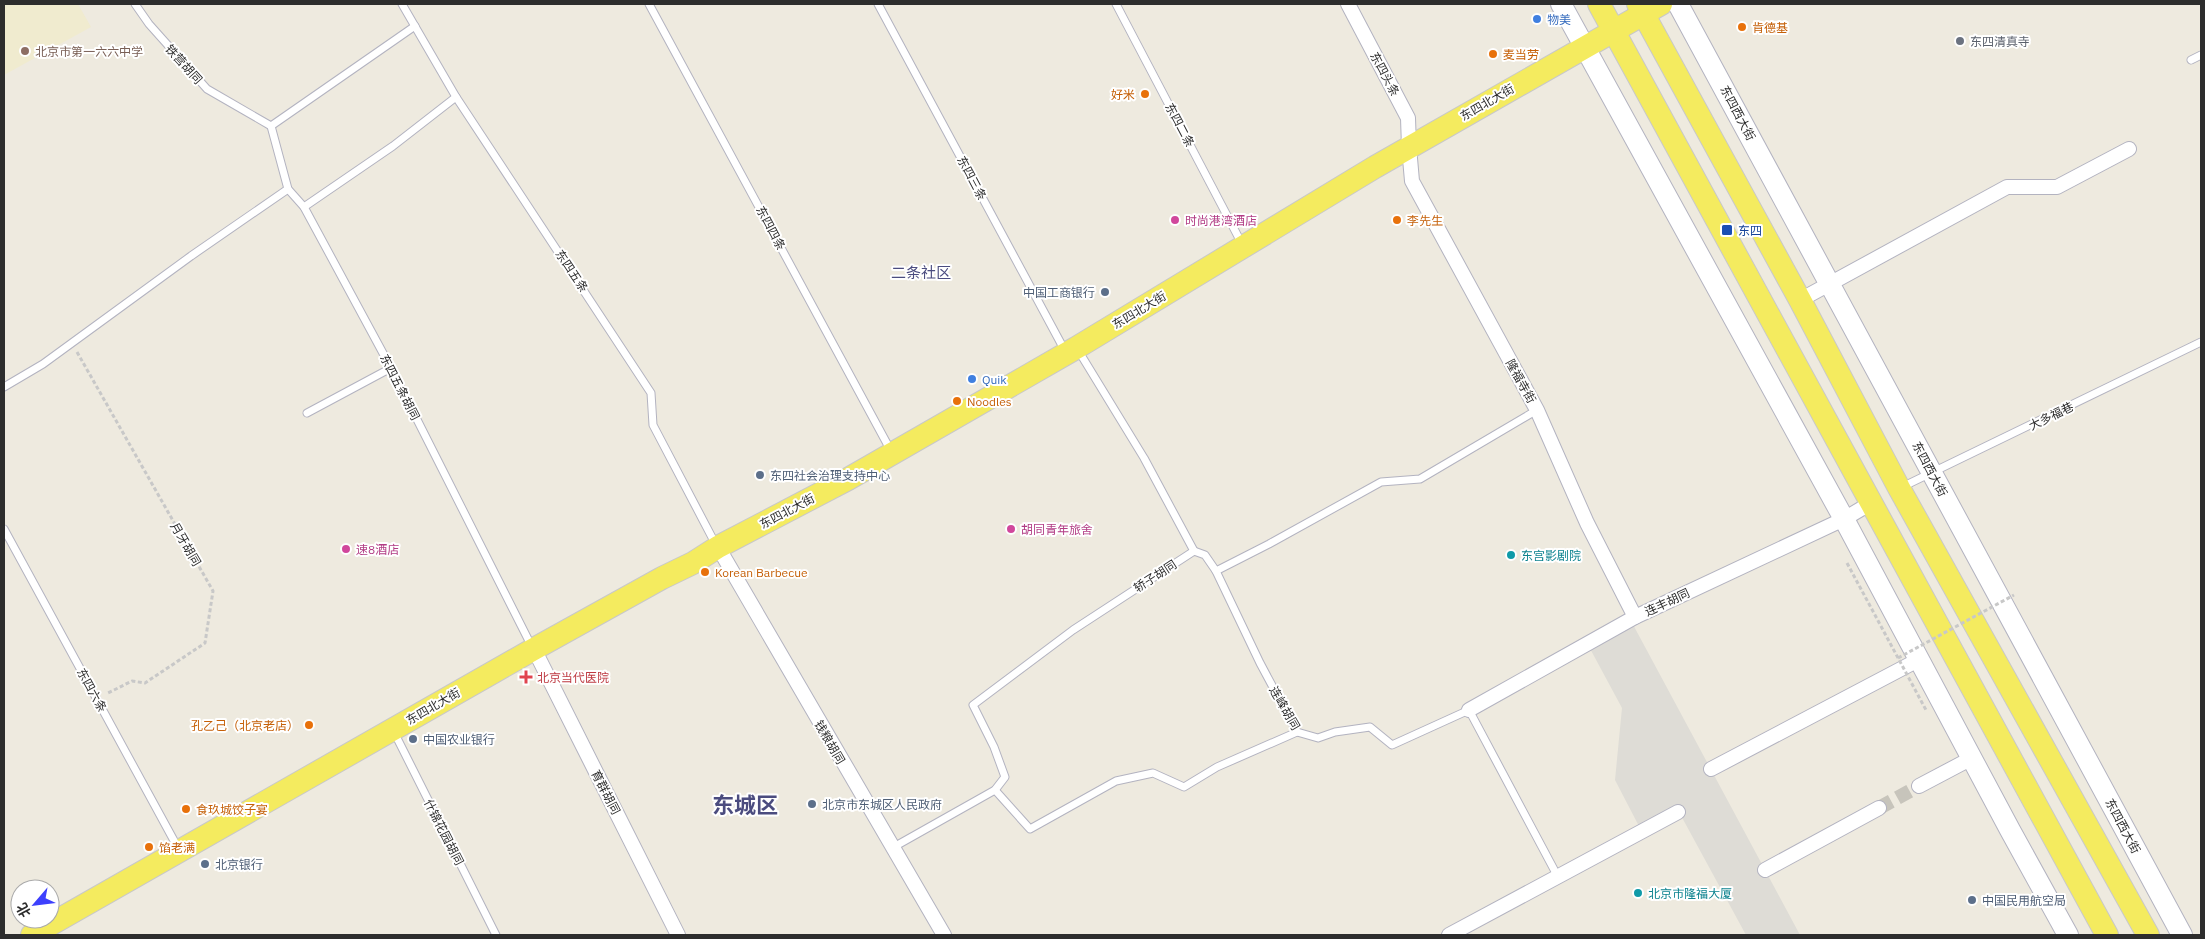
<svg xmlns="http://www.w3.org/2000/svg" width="2205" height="939" viewBox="0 0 2205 939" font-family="'IBM Plex Sans','Noto Sans SC',sans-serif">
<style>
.education{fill:#f0ebcf}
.plaza{fill:#dedcd6}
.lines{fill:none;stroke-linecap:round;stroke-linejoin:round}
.street-tunnel{stroke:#c7c4bb;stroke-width:14;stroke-dasharray:14 7;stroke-linecap:butt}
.lane-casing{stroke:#b3b3c0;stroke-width:9}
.street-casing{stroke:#b3b3c0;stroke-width:16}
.secondary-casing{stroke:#b3b3c0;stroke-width:22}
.primary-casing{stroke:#c8c8c8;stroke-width:24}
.path{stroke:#c8c8c8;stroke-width:3;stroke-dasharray:4 2.5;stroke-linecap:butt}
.lane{stroke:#fff;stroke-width:7}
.street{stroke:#fff;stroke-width:14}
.secondary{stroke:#fff;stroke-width:20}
.primary{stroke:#f4eb5f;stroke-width:22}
.path-bridge{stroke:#c8c8c8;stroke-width:3;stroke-dasharray:4 2.5;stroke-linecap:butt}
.shop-dot{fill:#3f7fe0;stroke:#fff;stroke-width:2}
.food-dot{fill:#e8710a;stroke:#fff;stroke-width:2}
.worship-dot{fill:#6b7280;stroke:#fff;stroke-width:2}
.education-dot{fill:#8d6e63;stroke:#fff;stroke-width:2}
.hotel-dot{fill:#d1479c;stroke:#fff;stroke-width:2}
.transit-dot{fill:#1a4fb4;stroke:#fff;stroke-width:2}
.service-dot{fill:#5c6f8a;stroke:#fff;stroke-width:2}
.culture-dot{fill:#0f9aa8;stroke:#fff;stroke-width:2}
.health-dot{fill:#e0444e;stroke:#fff;stroke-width:2}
.labels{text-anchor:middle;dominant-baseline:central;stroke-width:4;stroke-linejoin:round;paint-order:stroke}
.shop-label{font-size:12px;fill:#366cbe;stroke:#fff;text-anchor:start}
.food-label{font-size:12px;fill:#c56008;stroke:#fff;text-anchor:start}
.worship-label{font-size:12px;fill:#5b616d;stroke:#fff;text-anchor:start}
.education-label{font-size:12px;fill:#785e54;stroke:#fff;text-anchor:start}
.street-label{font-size:12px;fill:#2d2d2d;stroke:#fff}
.hotel-label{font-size:12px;fill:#b23c85;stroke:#fff;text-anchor:start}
.transit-label{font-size:12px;fill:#164399;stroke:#fff;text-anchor:start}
.service-label{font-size:12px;fill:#4e5e75;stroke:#fff;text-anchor:start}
.culture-label{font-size:12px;fill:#0d838f;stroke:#fff;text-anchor:start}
.health-label{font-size:12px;fill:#be3a42;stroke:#fff;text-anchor:start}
.quarter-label{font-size:15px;fill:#4b4c7f;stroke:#fff}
.town-label{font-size:22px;font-weight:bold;fill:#4b4c7f;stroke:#fff}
</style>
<rect width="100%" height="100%" fill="#eeeadf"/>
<path class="education" d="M4,4H78L91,27L4,75Z"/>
<path class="plaza" d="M1630,619L1800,935H1746L1679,812L1642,832L1615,780L1622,708L1587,643Z"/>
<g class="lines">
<path class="street-tunnel" d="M1879,808L1919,786"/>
<g class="lane-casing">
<g id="lane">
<path d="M135,4L149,24L207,89L271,126"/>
<path d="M402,4L456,97L651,393L653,425L716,545"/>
<path d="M649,4L891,451"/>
<path d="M878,4L1065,351"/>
<path d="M1116,4L1242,244"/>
<path d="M2191,60L2201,55"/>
<path d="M271,126L288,189L304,207L391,368L532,647"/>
<path d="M271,126L415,26"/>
<path d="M304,207L393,146L456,97"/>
<path d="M1078,350L1144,458L1194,551"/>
<path d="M4,387L43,364L191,256L288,189"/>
<path d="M307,413L391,368"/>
<path d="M1902,487L2201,342"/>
<path d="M4,529L178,848"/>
<path d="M1216,571L1260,663L1297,732L1318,738L1335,732L1370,727L1392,745L1469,710L1558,877"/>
<path d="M394,732L496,935"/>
<path d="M995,790L1030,829L1116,781L1153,773L1184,787L1217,767L1297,732"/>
<path d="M892,848L995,790L1005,777L994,747L973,705L1073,630L1194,551L1205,555L1216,571L1269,544L1381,482L1420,479L1537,410"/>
</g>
</g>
<g class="street-casing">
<g id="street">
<path d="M1348,4L1408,118L1409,147L1412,181L1537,410L1587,523L1635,617"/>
<path d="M1800,300L2007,187H2057L2129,149"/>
<path d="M718,547L944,935"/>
<path d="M534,649L678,935"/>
<path d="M1469,710L1635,617L1844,519L1871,503"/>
<path d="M1711,769L1920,659"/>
<path d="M1919,786L1972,758"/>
<path d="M1765,870L1879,808"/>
<path d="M1449,935L1678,812"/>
</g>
</g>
<g class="secondary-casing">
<g id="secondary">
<path d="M1561,4L1844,519L2010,830L2068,935"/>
<path d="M1678,4L2182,935"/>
</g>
</g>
<g class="primary-casing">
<g id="primary">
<path d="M1599,4L2107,935"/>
<path d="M1638,4L1800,300L1899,488L2148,935"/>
<path d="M32,935L534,649L662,578L693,563L718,547L848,479L1076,348L1375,167L1661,4"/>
</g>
</g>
<path class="path" d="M77,352L213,591L205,643L145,683L132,681L106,694"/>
<use href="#lane" class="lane"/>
<use href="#street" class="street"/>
<use href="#secondary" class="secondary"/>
<use href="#primary" class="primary"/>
<g class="path-bridge">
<path d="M1847,563L1926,710"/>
<path d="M1898,658L2014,595"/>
</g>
</g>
<g class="shop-dot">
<circle cx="1537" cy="19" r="5"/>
<circle cx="972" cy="379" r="5"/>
</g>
<g class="food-dot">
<circle cx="1742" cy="27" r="5"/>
<circle cx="1493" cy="54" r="5"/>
<circle cx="1145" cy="94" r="5"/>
<circle cx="1397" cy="220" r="5"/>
<circle cx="957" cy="401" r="5"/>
<circle cx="705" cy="572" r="5"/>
<circle cx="309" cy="725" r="5"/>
<circle cx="186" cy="809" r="5"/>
<circle cx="149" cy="847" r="5"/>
</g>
<circle class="worship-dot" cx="1960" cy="41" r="5"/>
<circle class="education-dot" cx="25" cy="51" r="5"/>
<g class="hotel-dot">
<circle cx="1175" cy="220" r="5"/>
<circle cx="1011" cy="529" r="5"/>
<circle cx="346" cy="549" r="5"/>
</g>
<rect class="transit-dot" x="1721" y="224" width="12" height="12" rx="2.5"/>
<g class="service-dot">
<circle cx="1105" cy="292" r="5"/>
<circle cx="760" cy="475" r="5"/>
<circle cx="413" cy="739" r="5"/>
<circle cx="812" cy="804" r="5"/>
<circle cx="205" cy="864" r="5"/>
<circle cx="1972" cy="900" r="5"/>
</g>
<g class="culture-dot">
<circle cx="1511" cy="555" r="5"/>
<circle cx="1638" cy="893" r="5"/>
</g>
<path class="health-dot" d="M523.5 669.5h5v5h5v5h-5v5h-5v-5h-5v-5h5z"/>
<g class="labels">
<g class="shop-label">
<text x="1547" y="19">物美</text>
<text x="982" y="379">Quik</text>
</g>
<g class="food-label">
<text x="1752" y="27">肯德基</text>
<text x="1503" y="54">麦当劳</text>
<text x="1135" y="94" text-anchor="end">好米</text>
<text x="1407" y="220">李先生</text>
<text x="967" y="401">Noodles</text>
<text x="715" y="572">Korean Barbecue</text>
<text x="299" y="725" text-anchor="end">孔乙己（北京老店）</text>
<text x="196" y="809">食玖城饺子宴</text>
<text x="159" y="847">馅老满</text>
</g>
<g class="worship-label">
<text x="1970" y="41">东四清真寺</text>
</g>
<g class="education-label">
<text x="35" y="51">北京市第一六六中学</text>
</g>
<g class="street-label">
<text transform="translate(184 64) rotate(48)">铁营胡同</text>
<text transform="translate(1385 74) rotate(62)">东四头条</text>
<text transform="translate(1487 102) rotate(-30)">东四北大街</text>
<text transform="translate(1738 113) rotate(62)">东四西大街</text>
<text transform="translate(1180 125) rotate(62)">东四二条</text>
<text transform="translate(972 178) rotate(62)">东四三条</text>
<text transform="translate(771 228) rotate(62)">东四四条</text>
<text transform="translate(572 271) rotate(56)">东四五条</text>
<text transform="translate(1139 310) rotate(-31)">东四北大街</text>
<text transform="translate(1521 381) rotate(61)">隆福寺街</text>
<text transform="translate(400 387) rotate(63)">东四五条胡同</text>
<text transform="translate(2051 416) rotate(-26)">大多福巷</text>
<text transform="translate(1930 469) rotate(62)">东四西大街</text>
<text transform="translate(787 511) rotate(-28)">东四北大街</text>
<text transform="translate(186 544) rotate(60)">月牙胡同</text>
<text transform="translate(1155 576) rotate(-33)">轿子胡同</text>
<text transform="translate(1667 602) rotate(-25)">连丰胡同</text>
<text transform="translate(92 690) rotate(61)">东四六条</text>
<text transform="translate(433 706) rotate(-30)">东四北大街</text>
<text transform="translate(1285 708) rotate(60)">连峰胡同</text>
<text transform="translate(830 742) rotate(60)">钱粮胡同</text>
<text transform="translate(606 792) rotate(63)">育群胡同</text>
<text transform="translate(2123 826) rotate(62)">东四西大街</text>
<text transform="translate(444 832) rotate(63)">什锦花园胡同</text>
</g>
<g class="hotel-label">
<text x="1185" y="220">时尚港湾酒店</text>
<text x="1021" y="529">胡同青年旅舍</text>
<text x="356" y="549">速8酒店</text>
</g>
<g class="transit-label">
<text x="1738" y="230">东四</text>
</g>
<g class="service-label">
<text x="1095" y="292" text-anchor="end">中国工商银行</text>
<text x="770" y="475">东四社会治理支持中心</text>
<text x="423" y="739">中国农业银行</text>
<text x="822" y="804">北京市东城区人民政府</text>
<text x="215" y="864">北京银行</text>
<text x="1982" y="900">中国民用航空局</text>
</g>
<g class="culture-label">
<text x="1521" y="555">东宫影剧院</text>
<text x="1648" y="893">北京市隆福大厦</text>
</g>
<g class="health-label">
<text x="537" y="677">北京当代医院</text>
</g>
<g class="quarter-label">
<text x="921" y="272">二条社区</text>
</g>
<g class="town-label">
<text x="745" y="804">东城区</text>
</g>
</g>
<rect width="2205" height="939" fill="none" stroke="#2d2d2d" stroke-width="10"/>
<g transform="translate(35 904) rotate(242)"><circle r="24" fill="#ffffff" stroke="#ababab"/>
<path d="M0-4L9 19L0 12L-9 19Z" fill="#3d40fd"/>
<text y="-8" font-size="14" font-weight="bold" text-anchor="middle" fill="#2d2d2d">北</text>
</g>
</svg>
